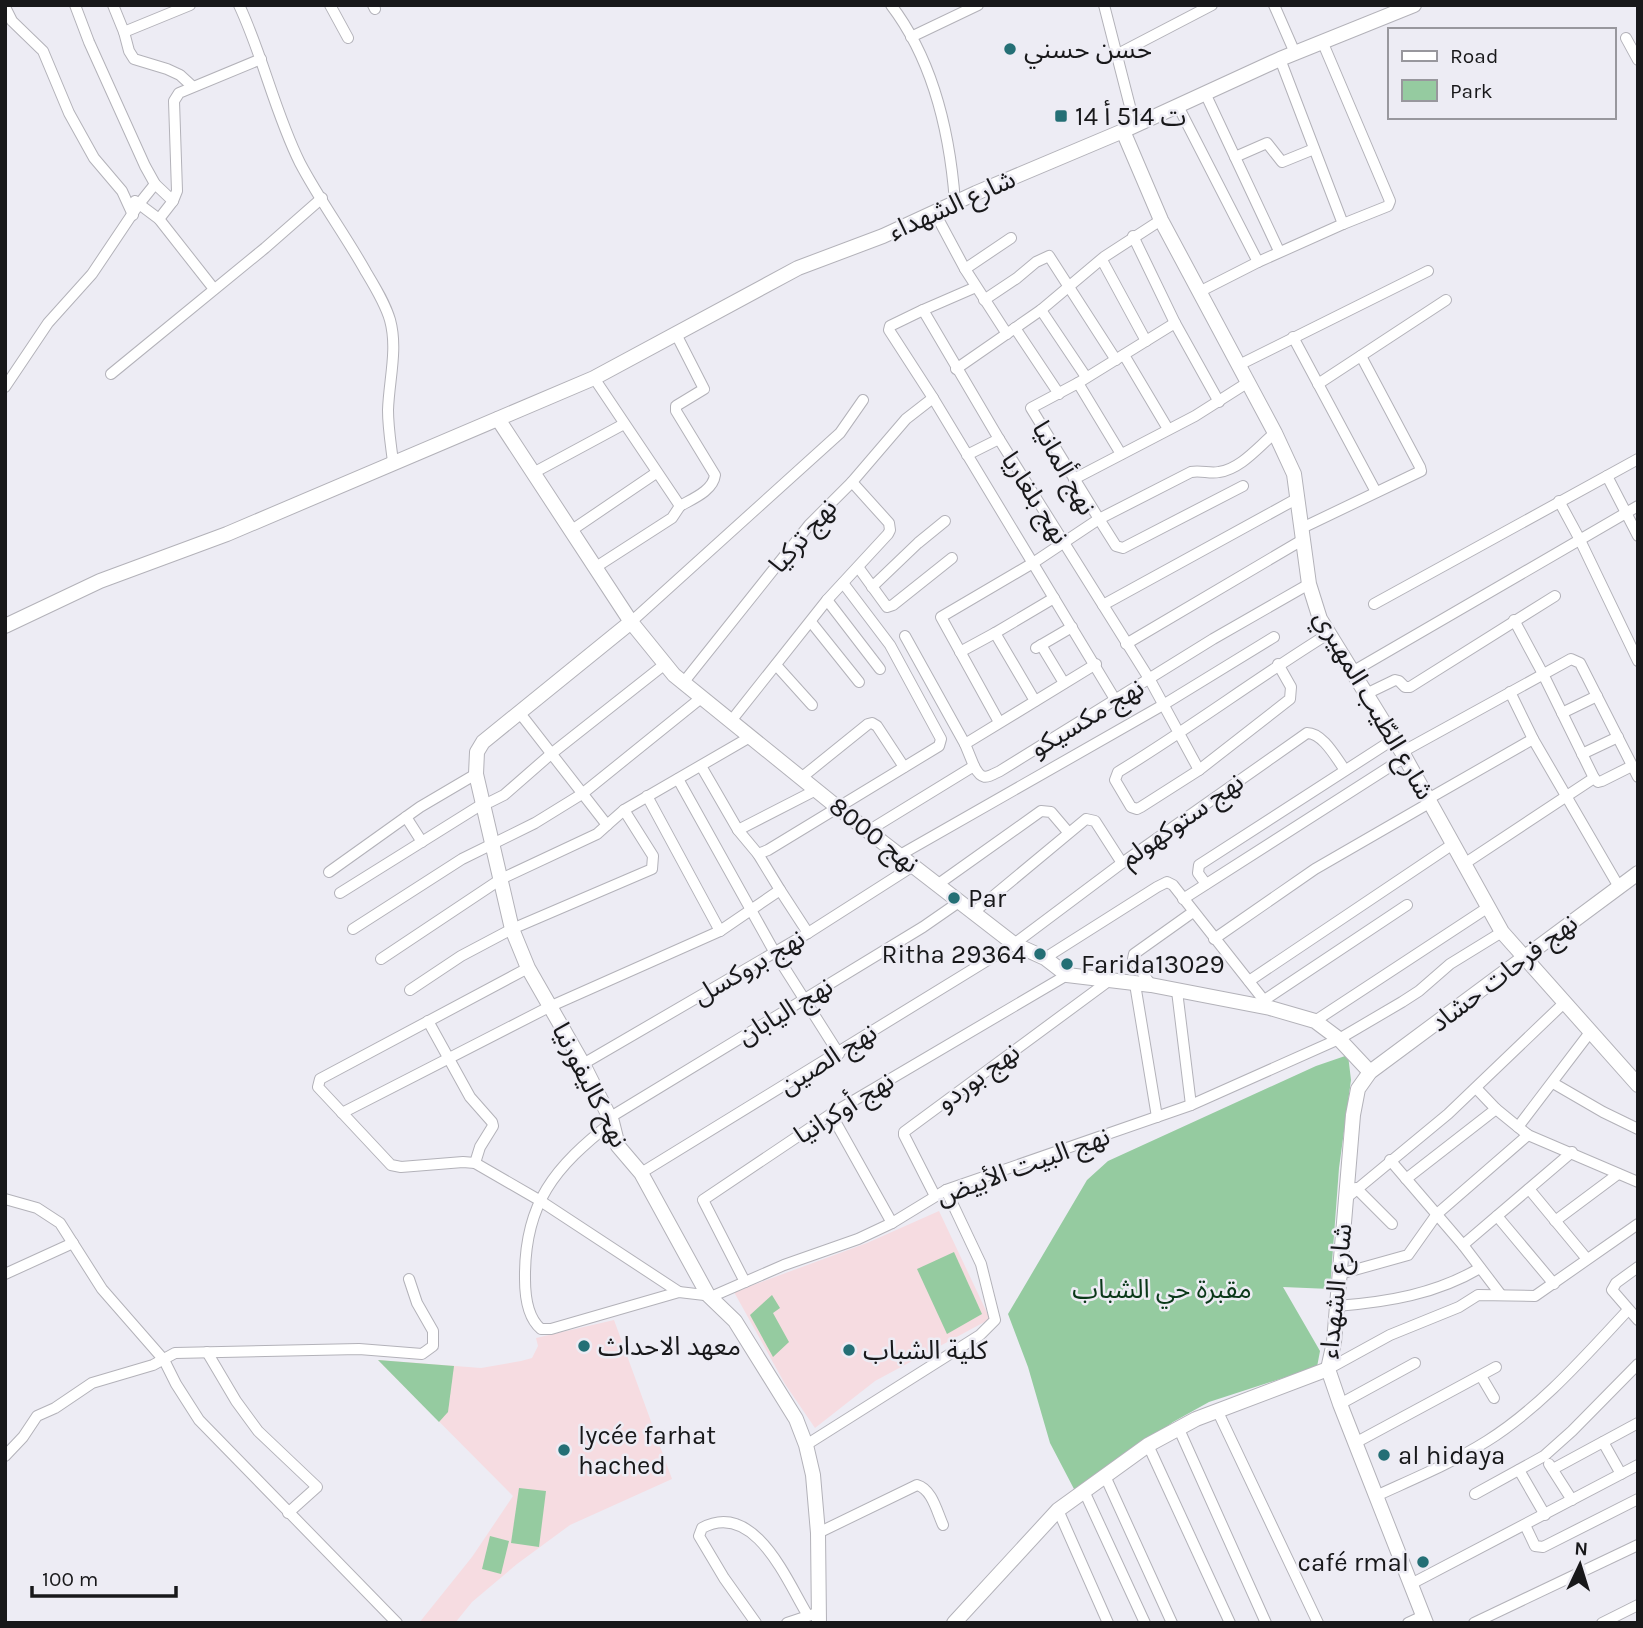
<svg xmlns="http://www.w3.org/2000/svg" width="1643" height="1628" viewBox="0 0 1643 1628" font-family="Karla,'Noto Sans Arabic',sans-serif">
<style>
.education{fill:#f6dce1}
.green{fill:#95cba0}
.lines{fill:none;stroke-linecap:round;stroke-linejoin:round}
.minor-casing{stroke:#b3b2b9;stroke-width:12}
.tertiary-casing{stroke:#b3b2b9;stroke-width:16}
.minor{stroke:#fff;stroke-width:10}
.tertiary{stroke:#fff;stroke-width:14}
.poi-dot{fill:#246f75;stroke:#edecf4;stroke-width:2.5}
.labels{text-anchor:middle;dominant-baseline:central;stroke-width:5;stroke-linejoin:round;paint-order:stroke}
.poi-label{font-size:26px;fill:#18181a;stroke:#edecf4;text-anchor:start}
.street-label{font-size:26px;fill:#18181a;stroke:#edecf4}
.park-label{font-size:26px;fill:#0a3819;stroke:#edecf4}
</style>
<rect width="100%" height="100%" fill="#edecf4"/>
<g class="education">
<path d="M939,1211L990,1319L875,1381L815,1428L785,1384L734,1292L867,1243Z"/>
<path d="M614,1320L672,1479L570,1525L517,1564L472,1602L455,1623H419L472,1557L513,1496L378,1360L481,1368L521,1361L532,1358L538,1346L536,1338Z"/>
</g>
<g class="green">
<path d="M1348,1055L1351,1080L1339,1168L1330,1289L1283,1287L1320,1351L1317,1367L1209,1402L1173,1422L1083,1488L1074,1489L1050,1443L1028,1367L1008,1314L1087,1180L1108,1161L1316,1066Z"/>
<path d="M954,1252L982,1314L947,1334L917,1269Z"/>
<path d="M772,1295L780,1308L773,1313L789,1342L773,1357L750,1315Z"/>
<path d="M378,1360L454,1366L448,1412L439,1422Z"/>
<path d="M519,1488L546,1491L539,1547L511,1543Z"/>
<path d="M490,1536L509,1541L501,1574L482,1569Z"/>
</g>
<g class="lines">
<g class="minor-casing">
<g id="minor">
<path d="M75,5L89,42L145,166L155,184L173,201"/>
<path d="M113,5L124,32L190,5"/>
<path d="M239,5C263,56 275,113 300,163C320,201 346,236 366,272C375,287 385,303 390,320C398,349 389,380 388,410C388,428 391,445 393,462"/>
<path d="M330,5L348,38"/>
<path d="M373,5L375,9"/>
<path d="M891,5C933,60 950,135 955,202"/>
<path d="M1104,5L1135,126"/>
<path d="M1274,5L1295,53"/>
<path d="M5,7L12,21L43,51L69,113L94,158L122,191L133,215"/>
<path d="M124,32L129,51L134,59L167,69L180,75L192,86"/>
<path d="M911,37L978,5"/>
<path d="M1626,38L1638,60"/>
<path d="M1322,41L1390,201L1388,206L1343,224"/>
<path d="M1116,55L1212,5"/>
<path d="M1205,93L1279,251"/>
<path d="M1178,106L1258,262L1343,224L1280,59"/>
<path d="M1235,157L1267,143L1282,162L1314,149"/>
<path d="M135,201L159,219L214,289"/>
<path d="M935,213L965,269"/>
<path d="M159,219L173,201L177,191L174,101L179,93L261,59"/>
<path d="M1133,236L1175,323"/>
<path d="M1102,260L1146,341"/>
<path d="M976,287L923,310L999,439L1150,680L1199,770L1141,807L1137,809L1131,807L1115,780L1118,772C1190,728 1257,678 1328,634"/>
<path d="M1199,292L1258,262"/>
<path d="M984,300L1017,278L1036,262L1049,256L1116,360"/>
<path d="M923,310L890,326L889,330L933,398L1116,701"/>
<path d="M1041,310L1086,377"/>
<path d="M1015,328L1059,394"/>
<path d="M676,334L704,389L676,406V411L715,475C713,491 692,499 680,506"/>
<path d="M1007,334L965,269L1011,238"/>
<path d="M1293,337L1376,492"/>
<path d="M1124,355L1168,429"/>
<path d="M1239,365L1428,271"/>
<path d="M956,369L1041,310L1104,257L1161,220"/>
<path d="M111,374L265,248L322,198"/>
<path d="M594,378L680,506L672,518L596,567"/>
<path d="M1078,383L1121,454"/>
<path d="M1318,384L1446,300"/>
<path d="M5,387L48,323L92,274L139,204L155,184"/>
<path d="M967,455L999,439"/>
<path d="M535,472L624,424"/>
<path d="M1607,476L1638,536"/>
<path d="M1074,479L1195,416L1247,383"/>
<path d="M1243,486L1123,548L1116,546L1099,519L1191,472C1201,470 1210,474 1219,472C1241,469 1259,446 1275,433"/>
<path d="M1559,501L1579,538L1638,661"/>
<path d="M1302,528L1421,471L1420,467L1361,356"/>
<path d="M572,530L656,473"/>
<path d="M858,567L887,607L893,605L952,558"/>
<path d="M872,587L918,543L945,521"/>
<path d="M827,600L880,669"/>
<path d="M1374,604L1638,459"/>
<path d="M1103,605L1298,498"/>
<path d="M631,622L840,433L863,400"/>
<path d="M811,622L859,682"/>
<path d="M905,636L965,744"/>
<path d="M1126,644L1304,539"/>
<path d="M1041,645L1064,683"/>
<path d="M1036,648L1072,627"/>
<path d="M960,652L995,633"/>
<path d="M776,665L812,705"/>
<path d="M1352,672L1638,506"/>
<path d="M683,683L809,525L852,482L906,419L933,398"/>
<path d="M1510,692L1533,739L1619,887"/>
<path d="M1366,694L1395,680L1399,681L1405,687H1410L1555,596"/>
<path d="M1035,701L995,633L1054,598"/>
<path d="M519,712L607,825L624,810L750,737"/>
<path d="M1562,713L1597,696"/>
<path d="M731,721L827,600L888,534L890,530L889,523L852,482"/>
<path d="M999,722L941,617L1033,563L1099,519L1031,408L1078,383L1175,323L1219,402"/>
<path d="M1402,752L1571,659L1580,663L1638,777"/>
<path d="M1582,754L1618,737"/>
<path d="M701,766L738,830L758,854L768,850L939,746L941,739L890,645L843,583"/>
<path d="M974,766L965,744L1096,664"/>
<path d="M1199,770L1290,699L1291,687L1278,664"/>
<path d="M801,778L868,724L872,723L877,726L904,767"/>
<path d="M1594,778L1598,782L1602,781L1632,766"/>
<path d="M678,779L775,953L839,1054"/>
<path d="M647,796L720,931"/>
<path d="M1428,799L1533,739"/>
<path d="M406,817L422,842"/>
<path d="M738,830L816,790"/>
<path d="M868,831L974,766C982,781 986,778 1000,771L1213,639L1309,584"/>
<path d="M758,854L780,890"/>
<path d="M900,855L1163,705L1274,637"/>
<path d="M1464,864L1594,778L1543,674L1514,620"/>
<path d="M329,872L420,807L476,774"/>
<path d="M1206,884L1198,873L1199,865L1394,739"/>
<path d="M937,885L1041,811L1051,812L1068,832"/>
<path d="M340,893L484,803L490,802L504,795L551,754L665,664"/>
<path d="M1183,899L1405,757"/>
<path d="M974,912L1086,819L1095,821L1122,863"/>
<path d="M353,929L462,859L535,823L582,794L701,698"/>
<path d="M1214,939L1315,869L1431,802"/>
<path d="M1045,958L1157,887L1167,882L1173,885L1270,1008"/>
<path d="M381,959L501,879L597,834L607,825"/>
<path d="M528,968L320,1079L318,1087L391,1165L401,1167L463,1162L475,1163L539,1200L679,1292"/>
<path d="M1249,981L1453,844"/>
<path d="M1135,984L1157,1117"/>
<path d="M1151,985L1133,959L1134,954L1193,912"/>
<path d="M410,990L461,956L512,929L652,869L653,856L624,810"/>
<path d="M1177,991L1191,1105"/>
<path d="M1263,1001L1407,905"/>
<path d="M428,1021L470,1097L492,1122L493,1126L480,1147L475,1163"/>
<path d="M1315,1021L1487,908"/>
<path d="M583,1064L808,933L913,866"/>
<path d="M1553,1083L1603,1112L1638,1129"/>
<path d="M1476,1088L1496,1109L1528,1135L1638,1182"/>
<path d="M342,1113L549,1007L720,931L780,890L808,933"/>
<path d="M831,1114L892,1223"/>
<path d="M609,1118L923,927L959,902"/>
<path d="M612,1122C555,1167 524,1203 525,1279C525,1296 528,1318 541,1329H551L679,1292L713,1296L784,1265L858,1239L892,1223L946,1190L1191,1105L1339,1039L1402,1002L1419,991L1450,964L1502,932"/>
<path d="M1518,1127L1591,1031"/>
<path d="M1390,1160L1463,1245L1501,1295"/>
<path d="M641,1173L1014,944L1122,863L1307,733C1323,733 1336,758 1345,770"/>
<path d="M1406,1179L1496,1109"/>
<path d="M1356,1188L1392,1224"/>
<path d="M1529,1189L1587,1259"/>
<path d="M935,1196L904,1135V1132L1110,980"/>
<path d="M5,1199L37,1208L60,1223L102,1289L164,1360L176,1384L199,1420L397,1623"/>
<path d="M1344,1200L1448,1114L1565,1002"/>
<path d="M1497,1216L1554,1284"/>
<path d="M1555,1221L1618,1174"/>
<path d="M1463,1245L1572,1152"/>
<path d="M1638,1267L1616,1283L1612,1290L1638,1320"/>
<path d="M5,1274L73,1243"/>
<path d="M1340,1274L1408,1255L1437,1214L1528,1135"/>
<path d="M745,1282L703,1200L831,1114L1067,975"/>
<path d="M1337,1306C1388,1302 1436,1294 1480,1268"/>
<path d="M207,1352L236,1401L258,1431L317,1487L288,1513"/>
<path d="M1328,1369L1390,1335L1459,1307L1478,1295L1535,1296L1638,1224"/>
<path d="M1481,1376L1494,1398"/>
<path d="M1340,1404L1415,1363"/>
<path d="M1217,1410L1318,1623"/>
<path d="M1178,1427L1266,1623"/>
<path d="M1603,1442L1621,1474"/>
<path d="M1355,1443L1496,1367"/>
<path d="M806,1445L980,1335L995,1320L981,1264L946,1190"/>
<path d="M1148,1445L1230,1623"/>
<path d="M5,1456L23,1437L37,1416L55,1408L92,1383L153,1365L175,1353L359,1349L422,1354L433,1346V1331L417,1303L409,1279"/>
<path d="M1549,1464L1572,1500"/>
<path d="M1553,1469L1638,1423"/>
<path d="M1519,1470L1545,1515"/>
<path d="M1105,1476L1172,1623"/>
<path d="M1084,1491L1145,1623"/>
<path d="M1475,1494L1544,1456L1572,1431L1638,1364"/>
<path d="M1376,1496C1413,1479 1452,1463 1487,1441C1541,1407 1585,1356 1628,1310"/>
<path d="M1058,1510L1108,1623"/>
<path d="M1525,1525L1535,1546L1543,1547L1638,1499"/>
<path d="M818,1533L917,1485C932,1489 937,1512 943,1525"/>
<path d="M1411,1584L1638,1465"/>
<path d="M756,1623L724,1578L699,1536L702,1528C754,1500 786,1579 807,1614"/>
<path d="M787,1623L814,1614"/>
<path d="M1408,1623L1423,1616"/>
<path d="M1474,1623L1638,1545"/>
<path d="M1602,1623L1638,1605"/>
</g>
</g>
<g class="tertiary-casing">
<g id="tertiary">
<path d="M1123,131L1161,220L1275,433L1294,474L1309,584L1320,619L1402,752L1502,932L1638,1085"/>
<path d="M498,419L631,622L674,675L837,807L1014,944L1045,958L1067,975L1151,985L1270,1008L1315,1021L1339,1039L1370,1072"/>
<path d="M631,622L483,742L477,752L476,774L512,929L528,968L583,1064L612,1122L618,1146L641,1173L708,1295L735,1321L796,1419L806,1445L813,1475L818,1533L819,1623"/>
<path d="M5,626L100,581L227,534L594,378L798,268L883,236L976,193L1123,131L1280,59L1414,5"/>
<path d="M954,1623L1058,1510L1148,1445L1196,1419L1328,1369"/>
<path d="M1426,1623L1340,1404L1328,1369L1334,1342L1353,1115L1358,1089L1370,1072L1638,873"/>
</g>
</g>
<use href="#minor" class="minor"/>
<use href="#tertiary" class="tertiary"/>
</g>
<g class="poi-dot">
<circle cx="1010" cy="49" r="7"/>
<rect x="1054" y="109" width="14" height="14" rx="3.5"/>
<circle cx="954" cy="898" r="7"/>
<circle cx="1040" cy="954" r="7"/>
<circle cx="1067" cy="964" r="7"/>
<circle cx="584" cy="1346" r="7"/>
<circle cx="849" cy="1350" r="7"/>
<circle cx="564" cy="1450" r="7"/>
<circle cx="1384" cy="1455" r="7"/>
<circle cx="1423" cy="1562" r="7"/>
</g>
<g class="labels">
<g class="poi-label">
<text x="1024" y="49">حسن حسني</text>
<text x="1075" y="116">14 ت 514 أ</text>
<text x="968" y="898">Par</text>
<text x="1026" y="954" text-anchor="end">Ritha 29364</text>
<text x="1081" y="964">Farida13029</text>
<text x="598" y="1346">معهد الاحداث</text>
<text x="863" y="1350">كلية الشباب</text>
<text x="578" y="1435">lycée farhat<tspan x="578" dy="30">hached</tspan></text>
<text x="1398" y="1455">al hidaya</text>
<text x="1409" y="1562" text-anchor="end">café rmal</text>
</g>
<g class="street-label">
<text transform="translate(952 205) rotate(-24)">شارع الشهداء</text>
<text transform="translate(1064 468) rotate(61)">نهج ألمانيا</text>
<text transform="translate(1035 498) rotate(58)">نهج بلغاريا</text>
<text transform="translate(803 536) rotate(-49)">نهج تركيا</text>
<text transform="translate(1374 705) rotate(60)">شارع الطّيب المهيري</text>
<text transform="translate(1087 718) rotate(-31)">نهج مكسيكو</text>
<text transform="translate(1182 820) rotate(-35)">نهج ستوكهولم</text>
<text transform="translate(874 835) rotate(38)">نهج 8000</text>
<text transform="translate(749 967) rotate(-30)">نهج بروكسل</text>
<text transform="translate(1504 973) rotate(-37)">نهج فرحات حشاد</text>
<text transform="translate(785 1011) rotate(-31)">نهج اليابان</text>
<text transform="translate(828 1059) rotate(-32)">نهج الصين</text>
<text transform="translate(978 1077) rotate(-36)">نهج بوردو</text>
<text transform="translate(590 1085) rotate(63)">نهح كاليفورنيا</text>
<text transform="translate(844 1108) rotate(-32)">نهج أوكرانيا</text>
<text transform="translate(1023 1166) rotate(-20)">نهج البيت الأبيض</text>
<text transform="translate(1336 1291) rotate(-84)">شارع الشهداء</text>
</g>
<g class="park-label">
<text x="1162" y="1289">مقبرة حي الشباب</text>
</g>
</g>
<rect width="1643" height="1628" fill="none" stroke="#18181a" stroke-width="14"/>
<rect x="1388" y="28" width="228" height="91" fill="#edecf4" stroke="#98979d" stroke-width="2"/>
<rect x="1402" y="51" width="35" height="10" fill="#ffffff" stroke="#98979d" stroke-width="2"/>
<text x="1450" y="63" font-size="21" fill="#18181a">Road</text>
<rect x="1402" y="80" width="35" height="21" fill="#95cba0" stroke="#98979d" stroke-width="2"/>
<text x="1450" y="98" font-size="21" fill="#18181a">Park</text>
<g transform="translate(1580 1565) rotate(4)" stroke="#edecf4" stroke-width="5" paint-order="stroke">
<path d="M0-5L12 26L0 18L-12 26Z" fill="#18181a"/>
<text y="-10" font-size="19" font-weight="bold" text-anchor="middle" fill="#18181a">N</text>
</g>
<path d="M32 1586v10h144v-10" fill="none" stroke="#18181a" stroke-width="3.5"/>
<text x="42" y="1586" font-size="21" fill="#18181a" stroke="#edecf4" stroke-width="5" paint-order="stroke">100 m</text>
</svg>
